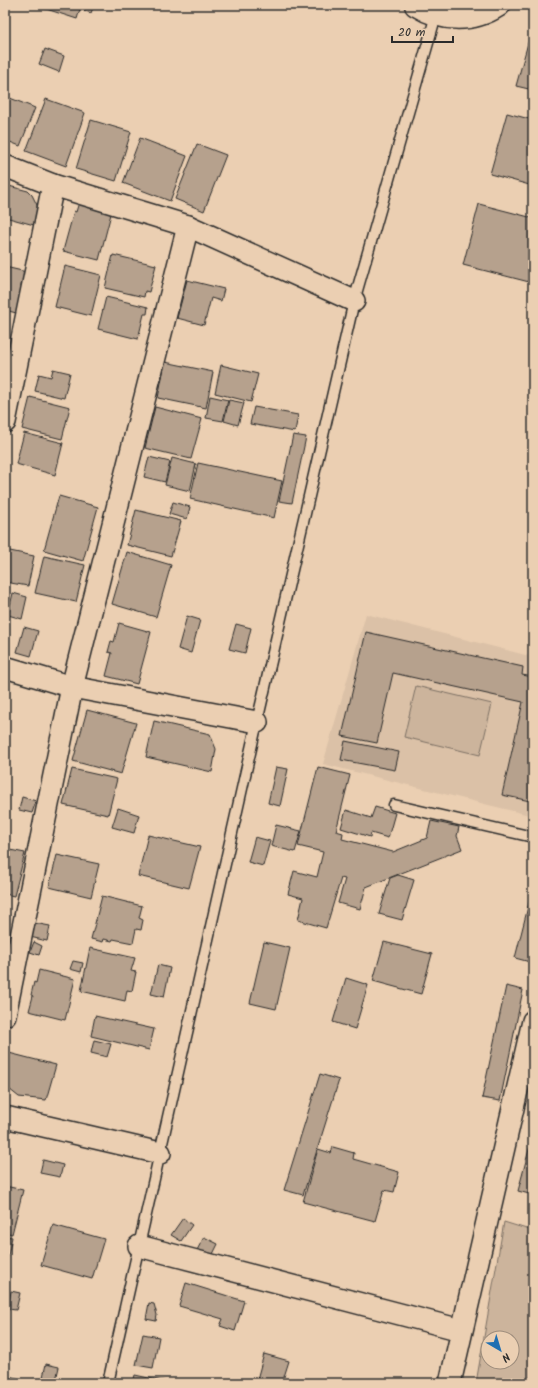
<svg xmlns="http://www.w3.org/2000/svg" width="538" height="1388" viewBox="0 0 538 1388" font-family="Kalam,sans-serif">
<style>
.built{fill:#dbc1a7}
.green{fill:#ccb49c;stroke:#7c7064;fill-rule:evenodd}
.building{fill:#b6a18d;stroke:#2b2b2b}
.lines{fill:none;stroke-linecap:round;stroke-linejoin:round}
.lane-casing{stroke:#2b2b2b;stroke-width:13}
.street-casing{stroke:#2b2b2b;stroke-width:24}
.secondary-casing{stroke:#2b2b2b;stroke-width:25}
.lane{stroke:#ebcfb2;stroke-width:10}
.street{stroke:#ebcfb2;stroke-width:21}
.secondary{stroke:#ebcfb2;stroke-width:22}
</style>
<rect width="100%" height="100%" fill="#ebcfb2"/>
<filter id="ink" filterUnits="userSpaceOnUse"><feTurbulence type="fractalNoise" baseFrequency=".025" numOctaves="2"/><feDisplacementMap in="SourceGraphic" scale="8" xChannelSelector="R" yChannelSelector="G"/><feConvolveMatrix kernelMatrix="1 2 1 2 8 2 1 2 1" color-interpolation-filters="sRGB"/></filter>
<g filter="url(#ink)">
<path class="built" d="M366,614L533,657V816L323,764Z"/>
<g class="green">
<path d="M416,686L492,704L480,755L404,737Z"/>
<path d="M504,1222L533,1231V1383H476ZM488,1338H512V1362H488Z"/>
</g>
<g class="building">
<path d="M34,5H94L91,13L80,9L77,19Z"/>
<path d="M533,25V90L516,86Z"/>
<path d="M45,49L64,56L59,72L39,64Z"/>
<path d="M5,96L35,108L20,146L5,140Z"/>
<path d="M46,99L85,113L66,166L26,151Z"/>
<path d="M507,113L533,120V186L490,174Z"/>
<path d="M91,120L131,132L116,181L76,169Z"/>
<path d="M140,138L187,156L170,201L123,183Z"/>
<path d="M197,144L226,155L204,211L175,199Z"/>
<path d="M5,185L28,191L32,195L37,205L38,212L34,225L5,217Z"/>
<path d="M79,202L112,210L99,260L63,251L74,211L76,212Z"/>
<path d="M479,204L533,218V283L463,265Z"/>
<path d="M113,255L156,265L149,292L145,291L144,297L105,288Z"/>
<path d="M65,266L101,275L91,316L55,307Z"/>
<path d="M5,267L31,273L20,314L5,310Z"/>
<path d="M187,280L224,289L221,301L211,298L204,325L177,318Z"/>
<path d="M106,297L148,307L147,314H144L138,339L98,329Z"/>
<path d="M165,362L213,372L206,408L158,398Z"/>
<path d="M221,365L258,374L251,402L215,393Z"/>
<path d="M53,369L70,373L64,398L35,391L39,374L51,377Z"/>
<path d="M210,396L228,400L223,421L206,418Z"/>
<path d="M30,397L70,407L62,439L22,429Z"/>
<path d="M229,400L244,403L238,425L224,421Z"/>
<path d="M155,407L202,419L191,459L145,448Z"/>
<path d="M254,407L298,415L295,432L250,424Z"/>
<path d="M24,433L63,443L55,475L16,464Z"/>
<path d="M293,435L306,437L292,503L279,501Z"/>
<path d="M149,457L170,462L165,482L144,477Z"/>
<path d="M172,458L196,464L190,491L165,485Z"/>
<path d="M198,463L282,481L274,518L190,499Z"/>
<path d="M59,496L98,507L83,561L44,550Z"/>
<path d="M173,502L190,507L187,519L169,514Z"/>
<path d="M136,510L181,521L171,556L127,545Z"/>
<path d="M5,550L34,556L28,586L5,582Z"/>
<path d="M127,552L171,565L156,617L112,604Z"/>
<path d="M44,556L85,565L76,602L35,593Z"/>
<path d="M13,593L27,597L22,619L8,615Z"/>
<path d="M187,616L200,620L191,653L178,649Z"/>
<path d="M119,623L151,632L137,684L106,676L112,653L108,652L111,641L114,642Z"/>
<path d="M236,624L251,628L245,653L229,649Z"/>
<path d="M24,627L38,631L31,656L17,652Z"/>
<path d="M366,632L523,667L522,675L533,677V787L530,801L502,795L523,702L393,673L377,743L342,736Z"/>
<path d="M87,710L136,723L121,774L73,761Z"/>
<path d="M154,721L210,734L216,749L212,772L146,757Z"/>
<path d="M345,741L399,752L395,770L341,760Z"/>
<path d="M276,767L288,769L280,806L268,803Z"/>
<path d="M318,767L350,775L336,831L343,833L342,839L393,852L427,838L431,821L459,827L457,836L462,849L366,887L360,909L338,903L345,879L341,878L326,928L298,920L303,898L288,894L294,871L317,877L323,852L298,846Z"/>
<path d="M72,769L117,779L108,815L63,805Z"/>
<path d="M22,797L36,801L32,813L19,810Z"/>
<path d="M375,807L395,813L388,838L371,833L370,837L341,828L346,810L371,818Z"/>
<path d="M118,808L139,815L134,833L112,827Z"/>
<path d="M276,825L301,831L295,852L271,846Z"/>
<path d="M148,835L200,847L189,888L138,876Z"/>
<path d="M255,837L270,841L263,866L248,862Z"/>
<path d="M5,849L25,853L14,896L5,894Z"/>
<path d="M57,855L99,864L91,897L49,887Z"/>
<path d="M398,875L414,880L402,920L379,914L390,878Z"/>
<path d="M533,887V950L530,962L515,958Z"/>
<path d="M102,896L142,906L139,918L143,920L141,930L136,929L133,943L113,939L112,941L104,939L103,942L91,939Z"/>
<path d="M34,923L50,926L47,941L30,937Z"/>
<path d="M34,942L42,946L39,955L30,952Z"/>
<path d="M264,942L290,948L276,1009L250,1003Z"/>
<path d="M384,942L432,954L421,994L373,981Z"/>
<path d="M90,948L135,958L131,971L136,972L132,991L127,990L125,1001L81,991Z"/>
<path d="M73,961L83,963L81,972L70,969Z"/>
<path d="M158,965L170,968L164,997L151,994Z"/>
<path d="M39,970L75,979L65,1020L29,1011L33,996L31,995L34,982L36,983Z"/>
<path d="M346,978L368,985L355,1029L333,1022Z"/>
<path d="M506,986L523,990L500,1101L482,1098Z"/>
<path d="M95,1016L154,1029L149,1050L91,1036Z"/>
<path d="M94,1040L111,1044L107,1057L91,1053Z"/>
<path d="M9,1053L56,1065L46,1100L19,1097L9,1089L5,1079V1070Z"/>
<path d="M320,1074L339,1080L303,1195L284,1190Z"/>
<path d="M532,1138H533V1195L518,1191Z"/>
<path d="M333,1147L354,1153L353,1159L399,1172L394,1192L384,1190L375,1221L303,1202L318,1149L331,1153Z"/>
<path d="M43,1160L63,1165L60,1177L40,1173Z"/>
<path d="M5,1186L23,1190L12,1234L5,1232Z"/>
<path d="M183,1218L192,1225L181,1241L171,1235Z"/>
<path d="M53,1225L104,1239L92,1279L41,1265Z"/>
<path d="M5,1236L12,1237L5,1270Z"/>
<path d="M204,1237L218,1244L210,1260L196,1252Z"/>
<path d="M186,1283L244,1301L235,1331L220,1326L223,1319L179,1306Z"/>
<path d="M11,1291L20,1293L16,1310L8,1309Z"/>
<path d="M149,1303L154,1304L157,1315L156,1321L146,1319Z"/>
<path d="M143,1334L159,1337L153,1368L136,1365Z"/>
<path d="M264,1354L289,1361L282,1383H256Z"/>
<path d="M46,1364L59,1367L56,1380L43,1377Z"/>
<path d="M135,1375L167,1382V1383H133Z"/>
<path d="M8,1376L34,1382V1383H6Z"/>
</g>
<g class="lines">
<g class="lane-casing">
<g id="lane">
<path d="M394,805L533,837"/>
<path d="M108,1383L257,722L354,301L436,15"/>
</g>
</g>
<g class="street-casing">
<g id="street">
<path d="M5,166L53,185L5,422"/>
<path d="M53,185L188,226L354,301"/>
<path d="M5,667L72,687L257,722"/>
<path d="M5,1015L72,687L188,226"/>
<path d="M5,1117L160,1153"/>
<path d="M139,1246L461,1330"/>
<path d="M450,1383L533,1021"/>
</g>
</g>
<g class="secondary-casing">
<path id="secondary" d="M416,5C443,22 473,22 499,5"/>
</g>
<use href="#lane" class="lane"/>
<use href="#street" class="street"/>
<use href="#secondary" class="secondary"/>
</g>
</g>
<rect width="538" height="1388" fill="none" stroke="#ebcfb2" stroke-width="20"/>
<rect x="10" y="10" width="518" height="1368" fill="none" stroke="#2b2b2b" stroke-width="1.5" filter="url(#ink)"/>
<g transform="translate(500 1350) rotate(142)"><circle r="19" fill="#ebcfb2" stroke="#9e8d7c"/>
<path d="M0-3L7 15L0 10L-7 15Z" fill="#1f6fb2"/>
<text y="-6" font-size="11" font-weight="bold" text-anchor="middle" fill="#2b2b2b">N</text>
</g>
<path d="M392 36v6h61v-6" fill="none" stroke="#2b2b2b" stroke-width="2"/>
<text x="398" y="36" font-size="12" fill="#2b2b2b" stroke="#ebcfb2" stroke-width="3" paint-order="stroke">20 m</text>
</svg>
